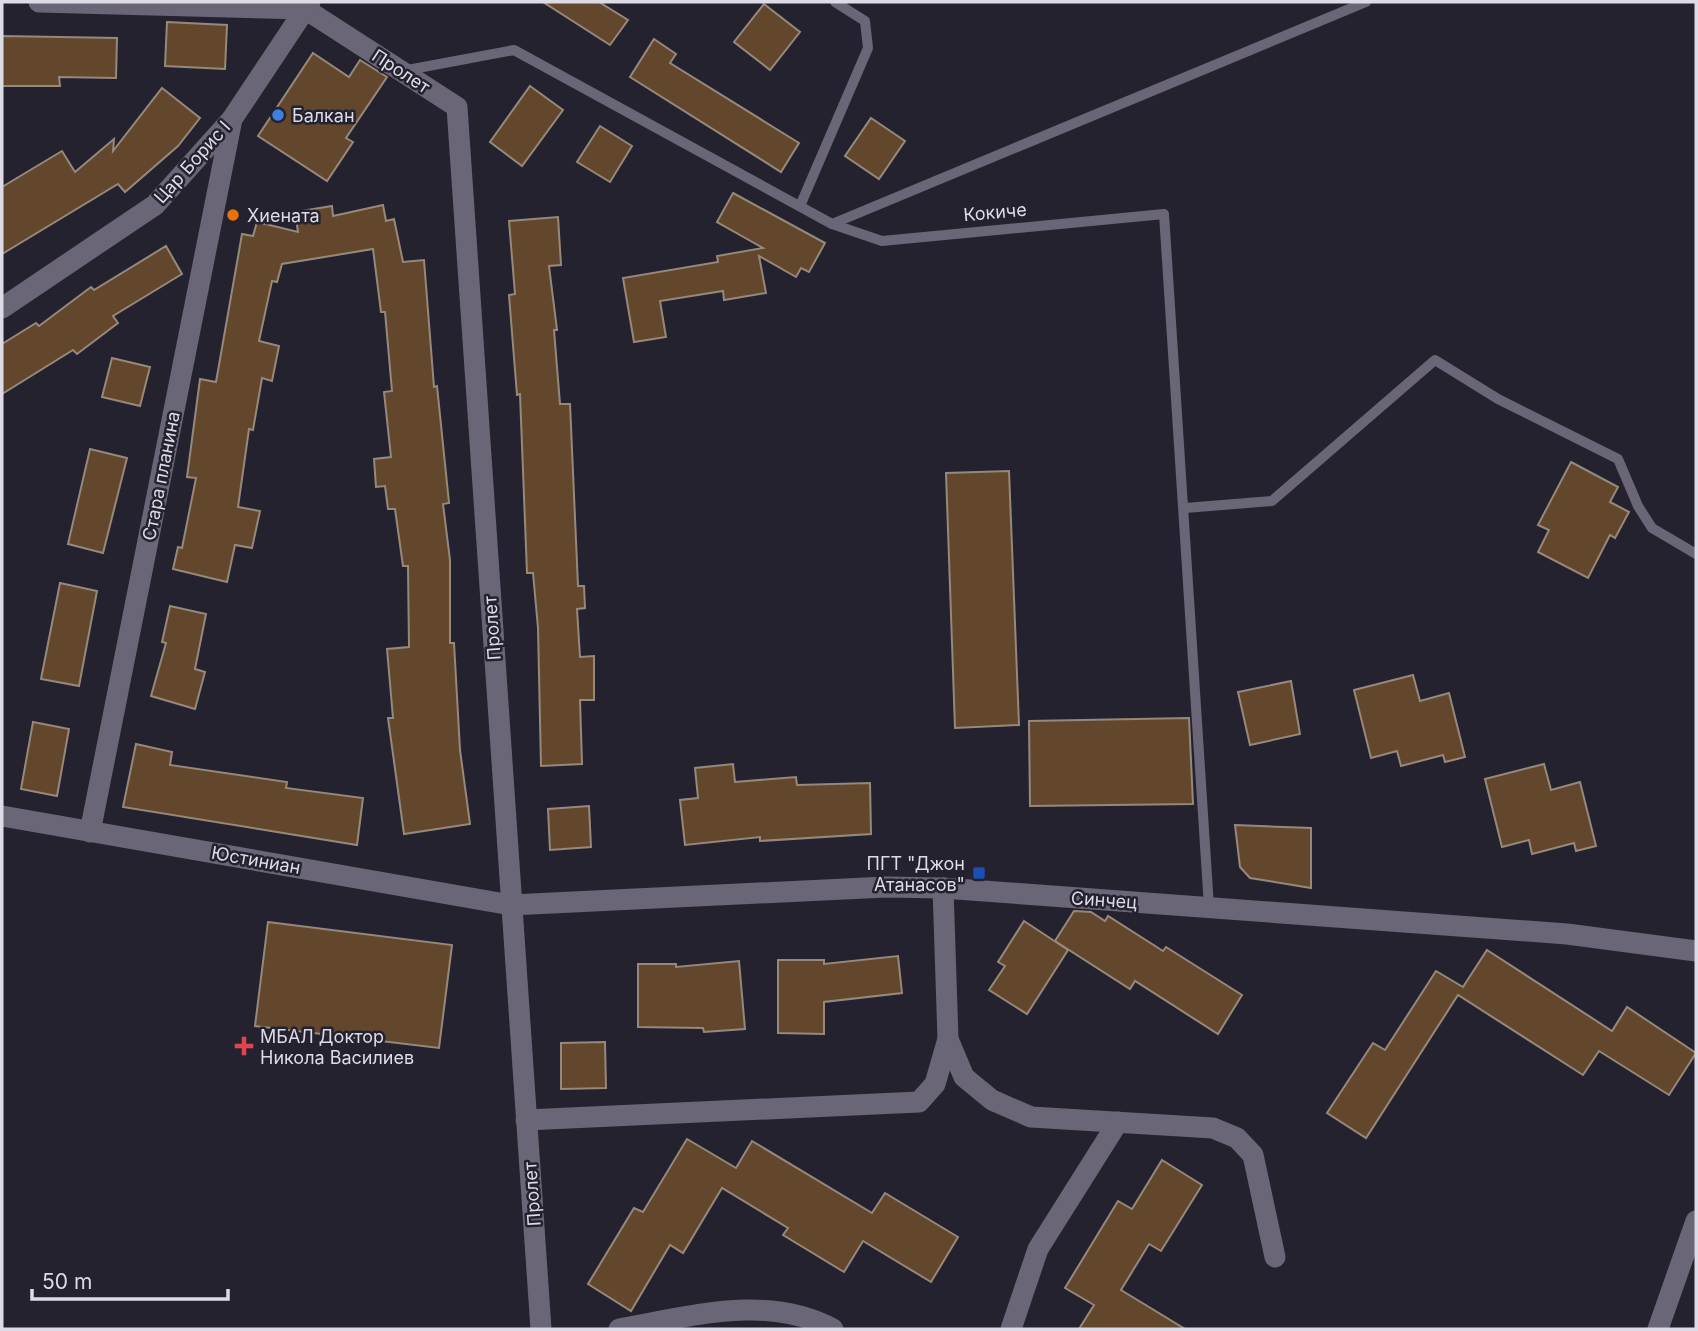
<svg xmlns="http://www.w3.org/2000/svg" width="1698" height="1331" viewBox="0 0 1698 1331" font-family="Inter,sans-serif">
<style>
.building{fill:#62472c;stroke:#96887b;stroke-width:2}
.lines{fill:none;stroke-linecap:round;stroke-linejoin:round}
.lane{stroke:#6a6677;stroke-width:10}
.street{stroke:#6a6677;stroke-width:21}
.shop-dot{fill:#3f7fe0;stroke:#252230;stroke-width:2.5}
.food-dot{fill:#e8710a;stroke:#252230;stroke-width:2.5}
.transit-dot{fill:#1a4fb4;stroke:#252230;stroke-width:2.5}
.health-dot{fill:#e0444e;stroke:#252230;stroke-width:2.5}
.labels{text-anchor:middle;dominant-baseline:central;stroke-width:5;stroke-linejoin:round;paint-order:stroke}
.street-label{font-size:18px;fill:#dddbe5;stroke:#252230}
.poi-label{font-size:18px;fill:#dddbe5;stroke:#252230;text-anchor:start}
</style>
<rect width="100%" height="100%" fill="#252230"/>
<g class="building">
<path d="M543,2H599L628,20L610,45Z"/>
<path d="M764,4L800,32L770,70L734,42Z"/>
<path d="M167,22L227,25L225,69L165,66Z"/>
<path d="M2,36L117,38L116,78L59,77L60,86H2Z"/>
<path d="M654,39L676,54L670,63L799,143L781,172L630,77Z"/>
<path d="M313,53L349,77L360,60L387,77L346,138L353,142L327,181L258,136Z"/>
<path d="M530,86L563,110L522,166L490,142Z"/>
<path d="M162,88L200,118L178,146L125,192L118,184L2,254V187L62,151L75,172L114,139L113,151Z"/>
<path d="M871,118L905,141L879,179L845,156Z"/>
<path d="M600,126L632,146L610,182L577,162Z"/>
<path d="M733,193L825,243L809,272L801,268L796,277L759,256L766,293L724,300L723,291L660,301L666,337L634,342L623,278L718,262L717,256L763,248L717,222Z"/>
<path d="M383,205L386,221L394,219L403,262L424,260L434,387L437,386L449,503L443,504L450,560V643H454L460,750L470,824L404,834L388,718H393L387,649L409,647L408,566H403L395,509H388L385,486L376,487L374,459L391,457L384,392L392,391L385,312H381L373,249L282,264L277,282L272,281L259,341L279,346L272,381L262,378L253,430L249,429L238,507L260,511L252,548L235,545L227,582L173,569L178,547L182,548L196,478L187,477L200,379L216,382L242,234L253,236L257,222L298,232L295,212L332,206L333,216Z"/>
<path d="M558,217L561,265L549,266L557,330H554L560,404H570L578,586H584L585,608L577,609L580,657L594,656V700H580L582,764L541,766L538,628L533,573H527L520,394L517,395L509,295L515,294L509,221Z"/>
<path d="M166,246L182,274L113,316L118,323L77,354L73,350L2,394V344L36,323L39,326L91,287L94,290Z"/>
<path d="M112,358L150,367L140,406L102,397Z"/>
<path d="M90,449L127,458L103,553L68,544Z"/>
<path d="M1571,462L1618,487L1610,502L1629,512L1615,538L1610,535L1588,578L1538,552L1549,530L1538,525Z"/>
<path d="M1009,471L1019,725L955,728L946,473Z"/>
<path d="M60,583L97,591L79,686L41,679Z"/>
<path d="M170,606L206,614L195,669L205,672L195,709L151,696L166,643L162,642Z"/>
<path d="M1413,675L1420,701L1449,693L1465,757L1445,762L1443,755L1401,766L1397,751L1371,758L1354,690Z"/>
<path d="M1291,681L1300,734L1250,745L1238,692Z"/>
<path d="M1189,718L1193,804L1030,806L1029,721Z"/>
<path d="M33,722L69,729L57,796L21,789Z"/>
<path d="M136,744L172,752L170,765L287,782L286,788L363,798L357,845L123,807Z"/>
<path d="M733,764L735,782L796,777L797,785L870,783L871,834L760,841V837L685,845L680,800L698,798L695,768Z"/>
<path d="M1544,764L1551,790L1580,782L1596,846L1576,851L1574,843L1532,854L1529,840L1502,847L1485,779Z"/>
<path d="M589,806L591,847L550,850L548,809Z"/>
<path d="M1235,825L1311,828V888L1250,878L1240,867Z"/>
<path d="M1074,911L1091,912L1105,921L1108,916L1163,951L1166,947L1242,995L1218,1034L1135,981L1130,989L1055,941Z"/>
<path d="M1024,921L1068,950L1027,1014L989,990L1005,966L998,962Z"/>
<path d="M268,922L452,945L439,1048L255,1026Z"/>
<path d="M1487,950L1612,1031L1627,1007L1696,1053L1669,1095L1599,1051L1583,1075L1458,995L1366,1138L1327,1113L1373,1043L1385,1050L1436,971L1463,987Z"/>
<path d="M898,956L902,993L824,1002V1034L778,1033V960H824V964Z"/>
<path d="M739,961L745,1029L704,1032L703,1028L638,1027V964H676V967Z"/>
<path d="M605,1042L606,1088L561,1089V1043Z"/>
<path d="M687,1139L736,1168L752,1141L872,1213L885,1193L958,1237L931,1282L863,1241L844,1272L783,1235L788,1228L722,1188L683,1253L670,1245L631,1311L588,1284L634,1208L643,1212Z"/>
<path d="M1162,1160L1202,1185L1161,1251L1149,1244L1121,1290L1185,1329H1079L1094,1305L1065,1288L1118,1201L1132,1209Z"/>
</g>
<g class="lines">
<g class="lane">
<path d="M402,71L514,50L832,224L1366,2"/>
<path d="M800,206L868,48L865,21L835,2"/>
<path d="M832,224L882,241L1164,214L1209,907"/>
<path d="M1185,508L1272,501L1435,360L1498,399L1618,459L1638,506L1652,528L1696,554"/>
</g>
<g class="street">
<path d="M39,2L305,9L457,107L541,1329"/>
<path d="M2,308L155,205L232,119L310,2"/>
<path d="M2,816L511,905L886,887L943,888L1567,934L1696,951"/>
<path d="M90,832L232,119"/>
<path d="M948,1039L964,1077L992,1100L1031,1117L1213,1128L1237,1138L1253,1155L1275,1257"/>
<path d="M526,1120L919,1102L935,1084L948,1039L943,888"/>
<path d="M619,1329C690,1317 766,1293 833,1329"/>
<path d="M1011,1329L1038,1249L1118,1122"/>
<path d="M1658,1329L1696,1221"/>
</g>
</g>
<circle class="shop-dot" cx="278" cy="115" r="7"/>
<circle class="food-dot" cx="233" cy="215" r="7"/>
<rect class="transit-dot" x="972" y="866" width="14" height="14" rx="3.5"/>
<path class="health-dot" d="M240.5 1035.5h7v7h7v7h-7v7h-7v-7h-7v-7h7z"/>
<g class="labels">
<g class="street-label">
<text transform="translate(401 71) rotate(33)">Пролет</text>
<text transform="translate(192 162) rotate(-48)">Цар Борис I</text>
<text transform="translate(995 212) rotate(-5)">Кокиче</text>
<text transform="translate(161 476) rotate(-79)">Стара планина</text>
<text transform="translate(492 628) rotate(-94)">Пролет</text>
<text transform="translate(256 860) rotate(10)">Юстиниан</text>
<text transform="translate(1104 900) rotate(4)">Синчец</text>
<text transform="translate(532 1194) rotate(-94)">Пролет</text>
</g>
<g class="poi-label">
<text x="292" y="115">Балкан</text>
<text x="247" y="215">Хиената</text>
<text x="965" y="863" text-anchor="end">ПГТ "Джон<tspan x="965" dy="21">Атанасов"</tspan></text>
<text x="260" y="1036">МБАЛ Доктор<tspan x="260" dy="21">Никола Василиев</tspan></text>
</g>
</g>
<rect width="1698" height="1331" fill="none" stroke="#dddbe5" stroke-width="7"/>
<path d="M32 1289v10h196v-10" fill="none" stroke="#dddbe5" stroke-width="3.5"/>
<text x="42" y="1289" font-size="21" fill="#dddbe5" stroke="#252230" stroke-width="5" paint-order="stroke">50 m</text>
</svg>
